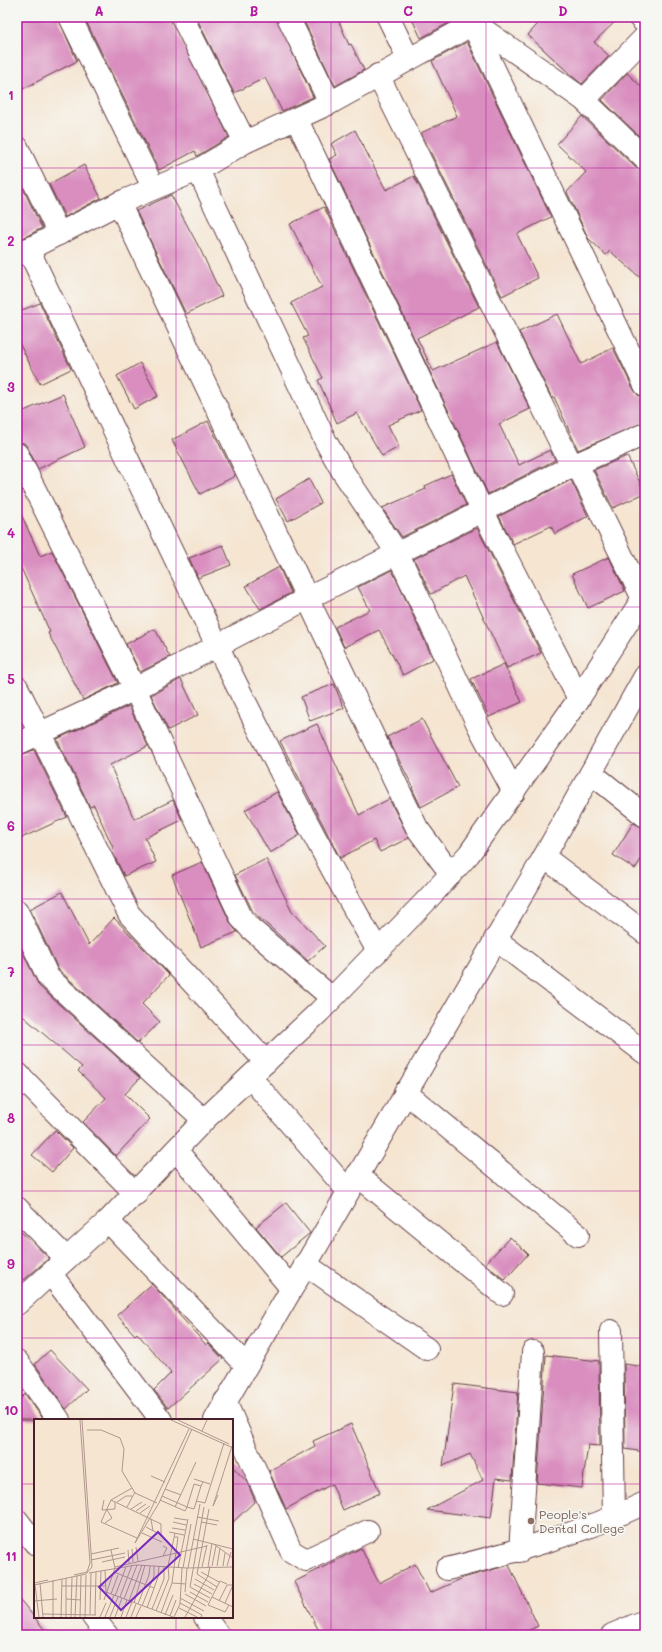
<svg xmlns="http://www.w3.org/2000/svg" width="662" height="1652" viewBox="0 0 662 1652" font-family="Mali,sans-serif">
<style>
.building{fill:#d98ebf}
.lines{fill:none;stroke-linecap:round;stroke-linejoin:round}
.street-casing{stroke:#643d44;stroke-width:24}
.secondary-casing{stroke:#643d44;stroke-width:24}
.street{stroke:#fff;stroke-width:22}
.secondary{stroke:#fff;stroke-width:22}
.grid{fill:none;stroke:#b5179e;stroke-width:1;stroke-opacity:0.55}
.education-dot{fill:#8d6e63;stroke:#f6f6f2;stroke-width:1.5}
.labels{text-anchor:middle;dominant-baseline:central;stroke-width:3.5;stroke-linejoin:round;paint-order:stroke}
.education-label{font-size:12px;fill:#785e54;stroke:#f6f6f2;text-anchor:start}
.inset-road{fill:none;stroke:#b1968f;stroke-width:1}
.view{fill:#7b2cbf;fill-opacity:0.15;stroke:#7b2cbf;stroke-width:2}
.inset-edge{fill:none;stroke:#4a1f2b;stroke-width:2}
.neatline{fill:none;stroke:#b5179e;stroke-width:1.5}
.grid-label{font-size:13px;text-anchor:middle;font-weight:bold;fill:#b5179e}
</style>
<rect width="100%" height="100%" fill="#f6f6f2"/>
<filter id="ink" filterUnits="userSpaceOnUse"><feTurbulence type="fractalNoise" baseFrequency=".025" numOctaves="2"/><feDisplacementMap in="SourceGraphic" scale="8" xChannelSelector="R" yChannelSelector="G"/><feConvolveMatrix kernelMatrix="1 2 1 2 8 2 1 2 1" color-interpolation-filters="sRGB"/></filter>
<filter id="wash" filterUnits="userSpaceOnUse"><feTurbulence type="fractalNoise" baseFrequency=".012" numOctaves="4" result="noise"/><feDisplacementMap in="SourceGraphic" scale="16" xChannelSelector="R" yChannelSelector="G"/><feGaussianBlur stdDeviation="0.9" result="paint"/><feColorMatrix in="noise" values="0 0 0 0 0 0 0 0 0 0 0 0 0 0 0 0 0 1.4 0 .05"/><feComposite in="paint" operator="in"/></filter>
<g filter="url(#wash)">
<rect width="100%" height="100%" fill="#f5e5d1"/>
<g id="blocks">
<g class="building">
<path d="M17,17H58L77,61L17,92Z"/>
<path d="M84,17H170L229,137L197,156L195,151L159,170Z"/>
<path d="M196,17H276L313,97L282,111L265,78L234,93Z"/>
<path d="M302,17H337L349,45L351,44L364,70L335,86Z"/>
<path d="M411,17H458V18L421,38Z"/>
<path d="M544,17H620L594,42L609,56L582,84L572,76L528,35Z"/>
<path d="M467,42L551,217L517,234L538,278L502,296L421,133L457,116L432,61Z"/>
<path d="M627,73L645,90V142L602,100Z"/>
<path d="M582,116L636,168L645,171V282L610,251L606,255L588,238L567,192L586,172L557,144Z"/>
<path d="M355,130L386,190L414,176L479,307L417,338L433,371L497,342L530,409L499,424L519,465L550,450L555,460L488,494L329,159L337,155L331,144Z"/>
<path d="M84,165L101,198L65,217L49,184Z"/>
<path d="M17,176L42,228L17,241Z"/>
<path d="M171,195L201,251L222,296L186,314L136,211Z"/>
<path d="M324,207L421,410L388,425L399,447L382,456L357,413L337,423L318,380L323,378L303,338L308,336L291,303L322,287L290,224Z"/>
<path d="M40,303L71,369L40,384L17,339V312Z"/>
<path d="M557,314L581,364L613,348L634,390L638,395L645,398V422L578,450L554,397L552,398L519,332Z"/>
<path d="M140,363L158,396L134,409L117,376Z"/>
<path d="M63,394L85,447L38,469L28,448L24,443L17,442V414Z"/>
<path d="M208,421L235,476L200,494L172,440Z"/>
<path d="M627,456L645,493L613,508L594,470Z"/>
<path d="M451,474L466,505L402,537L382,508L426,489L425,486Z"/>
<path d="M309,479L321,503L288,521L276,499Z"/>
<path d="M571,480L588,516L555,534L551,526L513,544L499,516Z"/>
<path d="M17,505L40,556L52,551L118,683L83,700L48,633L50,632L21,568H17Z"/>
<path d="M477,528L541,653L507,668L464,576L431,594L414,559Z"/>
<path d="M223,545L231,565L198,578L189,558Z"/>
<path d="M609,557L625,591L588,608L572,574Z"/>
<path d="M279,567L291,593L260,609L246,586Z"/>
<path d="M392,570L433,659L403,675L379,630L344,647L335,627L370,610L358,587Z"/>
<path d="M155,629L170,657L140,672L126,644Z"/>
<path d="M504,664L522,702L489,717L471,679Z"/>
<path d="M181,679L198,715L168,730L151,695Z"/>
<path d="M334,684L344,708L310,721L301,697Z"/>
<path d="M129,706L148,746L110,765L134,819L173,800L182,820L145,838L156,862L124,876L112,851L114,850L94,805L90,807L57,739Z"/>
<path d="M422,719L458,787L421,807L412,788L413,787L387,737Z"/>
<path d="M317,724L359,815L389,799L409,838L380,852L374,840L340,858L280,741Z"/>
<path d="M34,750L67,817L17,840V756Z"/>
<path d="M277,792L300,835L270,853L245,810Z"/>
<path d="M633,823L645,828V853L635,869L613,855Z"/>
<path d="M266,859L292,911L325,946L308,961L253,912L235,875Z"/>
<path d="M202,862L231,924L237,932L201,947L172,875Z"/>
<path d="M62,892L89,945L114,918L169,975L142,1004L160,1022L138,1043L58,969L30,909Z"/>
<path d="M17,940L39,986L140,1078L125,1094L150,1119L116,1156L83,1122L106,1098L78,1071L82,1067L17,1011Z"/>
<path d="M55,1130L73,1148L52,1172L32,1155Z"/>
<path d="M286,1203L310,1233L281,1257L256,1227Z"/>
<path d="M17,1228L49,1258L24,1280L17,1274Z"/>
<path d="M510,1237L528,1254L505,1280L485,1264Z"/>
<path d="M152,1284L206,1345L208,1343L223,1359L168,1408L154,1390L171,1373L137,1333L135,1335L117,1315Z"/>
<path d="M50,1350L87,1389L66,1409L35,1364Z"/>
<path d="M546,1355L599,1361L600,1446L588,1445L582,1488L537,1483Z"/>
<path d="M624,1364L645,1367V1452L625,1449Z"/>
<path d="M454,1384L518,1392L512,1480L496,1478L491,1518L427,1510L483,1480L470,1454L443,1466Z"/>
<path d="M25,1394L44,1420H17V1402Z"/>
<path d="M351,1424L380,1493L343,1510L332,1484L286,1509L269,1471L315,1446L313,1441Z"/>
<path d="M232,1466L247,1482L255,1501L232,1523Z"/>
<path d="M361,1548L379,1583L415,1564L430,1593L463,1578L509,1565L538,1626L519,1635H321L294,1582Z"/>
<path d="M17,1596L49,1635H17Z"/>
</g>
</g>
</g>
<g filter="url(#ink)">
<use href="#blocks" fill-opacity="0" stroke="#643d44" stroke-width="1"/>
<g class="lines">
<g class="street-casing">
<g id="street">
<path d="M70,17L153,187"/>
<path d="M182,17L245,142"/>
<path d="M288,17L330,103"/>
<path d="M388,17L408,58"/>
<path d="M639,17L645,23"/>
<path d="M472,23L645,385"/>
<path d="M378,75L572,466"/>
<path d="M584,100L645,37"/>
<path d="M297,120L483,512L579,699"/>
<path d="M17,147L59,234"/>
<path d="M198,170L326,442L343,472L398,554L479,727L514,792"/>
<path d="M119,203L417,828L451,874"/>
<path d="M28,249C141,484 248,725 378,951"/>
<path d="M17,255L119,203L198,170L245,142L330,103L473,24L484,30L584,100L645,159"/>
<path d="M17,454L135,689L242,919L250,928L332,998"/>
<path d="M577,464L643,599"/>
<path d="M17,687L129,914L266,1062"/>
<path d="M17,744L135,689L308,598L572,466L645,434"/>
<path d="M591,773L645,816"/>
<path d="M544,857L645,933"/>
<path d="M17,911L48,977L204,1120"/>
<path d="M495,939L645,1053"/>
<path d="M17,1073L136,1194"/>
<path d="M250,1077L348,1191"/>
<path d="M405,1092L578,1235"/>
<path d="M176,1150L291,1288"/>
<path d="M357,1175L502,1294"/>
<path d="M17,1208L66,1258"/>
<path d="M108,1221L246,1365"/>
<path d="M305,1264L427,1349"/>
<path d="M51,1274L161,1420"/>
<path d="M611,1331L614,1517"/>
<path d="M17,1361L59,1420"/>
<path d="M225,1401L291,1551L306,1560L368,1531"/>
<path d="M215,1420L544,857L645,676"/>
<path d="M17,1520L35,1543"/>
<path d="M520,1551L533,1352"/>
<path d="M447,1569C515,1552 582,1533 645,1503"/>
<path d="M93,1617L107,1635"/>
<path d="M205,1617L218,1635"/>
<path d="M612,1635L645,1621"/>
</g>
</g>
<g class="secondary-casing">
<path id="secondary" d="M17,1304L108,1221L204,1120L319,1012L425,902L469,854L576,703L645,595"/>
</g>
<use href="#street" class="street"/>
<use href="#secondary" class="secondary"/>
</g>
</g>
<path class="grid" d="M176,17V1420M331,17V1635M486,17V1635M17,168H645M17,314H645M17,461H645M17,607H645M17,753H645M17,899H645M17,1045H645M17,1191H645M17,1338H645M17,1484H35M232,1484H645M176,1617V1635"/>
<circle class="education-dot" cx="531" cy="1521" r="4"/>
<g class="labels">
<g class="education-label">
<text x="539" y="1514">People's<tspan x="539" dy="14">Dental College</tspan></text>
</g>
</g>
<g transform="translate(34 1419)">
<rect width="199" height="199" fill="#f5e5d1"/>
<path class="inset-road" d="M137,1L199,29M144,1L195,25M53,11H67L86,19L90,30L88,52L101,74L123,84M168,12L173,1M117,57L131,63M160,60L176,65M167,67L160,90L153,88L160,65L167,67L169,63M131,70L147,76M70,81L68,91L81,90V83M77,81L98,69M126,81L151,92L153,88L128,77M162,82L171,84L190,24M83,83L92,77H98M179,87L198,27M179,87L184,76M93,88L101,73M141,88L162,43M170,88L156,168L176,179M97,90L108,83M175,90L163,155L183,168M102,92L112,85M106,94L116,87M163,98L185,102M140,99L153,101M117,100L119,112M139,103L152,106M167,103L183,106M71,104L78,99L73,91M112,108L129,117M138,109L151,111M135,113L150,116M108,114L128,123M103,119L67,103L77,81L127,105V116M159,120L199,130M101,124L125,84L158,10M101,124L155,10M181,126L199,139M129,127L133,129L129,137M102,128L104,142M98,130L99,143M94,131L95,144M57,135L85,129M57,141L91,134M68,143L91,138M134,147L141,114M178,147L182,127M183,147L186,129M189,147L191,134M193,147L197,133M81,148L173,127M168,148L173,126M174,148L178,124M144,149L154,100M149,149L157,105M154,149L166,85M71,151L72,173L139,198M80,153L120,169M167,153L185,163M55,154L102,146L153,149L199,148M40,156L53,153L56,144L46,1M161,160L180,171M19,161V198M0,164L14,161M6,164L9,198M138,164L152,165M160,165L178,175M193,165L186,162L174,186L191,193L195,186M0,166L52,155L58,148L48,1M1,166L5,198M28,167H71M151,173L153,149M156,173L174,183M77,175L84,156M151,175L172,187M81,177L92,148M86,178L98,146M178,178L199,188M146,179L170,192M32,180L47,181M90,180L103,146M66,181L67,152M70,181L81,149L77,131M0,182L23,180M95,182L108,146M185,182L193,166H199M100,184L111,146M146,184L168,196L167,198M191,184L199,166M104,185L115,156L116,147M108,187L120,157V147M113,189L124,158L125,147M145,189L163,198M118,190L130,160V147M122,192L135,159L134,147M127,194L138,164L144,118H140M9,195L62,196M56,195L57,154M61,196L62,153M131,196L139,176M136,197L142,181M27,198L28,160M32,198V159M37,198L38,158M41,198L43,157M46,198L47,156M51,198L52,156M66,198L72,184M71,198L80,176M76,198L84,178M81,198L88,179M87,198L93,181M92,198L98,183M97,198L102,185M102,198L107,187M140,198L146,185L148,149M151,198L174,157L176,147"/>
<path class="view" d="M124,113L146,136L87,191L65,168Z"/>
<rect width="199" height="199" class="inset-edge"/>
</g>
<rect width="662" height="1652" fill="none" stroke="#f6f6f2" stroke-width="44"/>
<rect x="22" y="22" width="618" height="1608" class="neatline"/>
<g class="grid-label">
<text x="99" y="16">A</text>
<text x="254" y="16">B</text>
<text x="408" y="16">C</text>
<text x="563" y="16">D</text>
<text x="11" y="100">1</text>
<text x="11" y="246">2</text>
<text x="11" y="392">3</text>
<text x="11" y="538">4</text>
<text x="11" y="684">5</text>
<text x="11" y="831">6</text>
<text x="11" y="977">7</text>
<text x="11" y="1123">8</text>
<text x="11" y="1269">9</text>
<text x="11" y="1415">10</text>
<text x="11" y="1561">11</text>
</g>
</svg>
